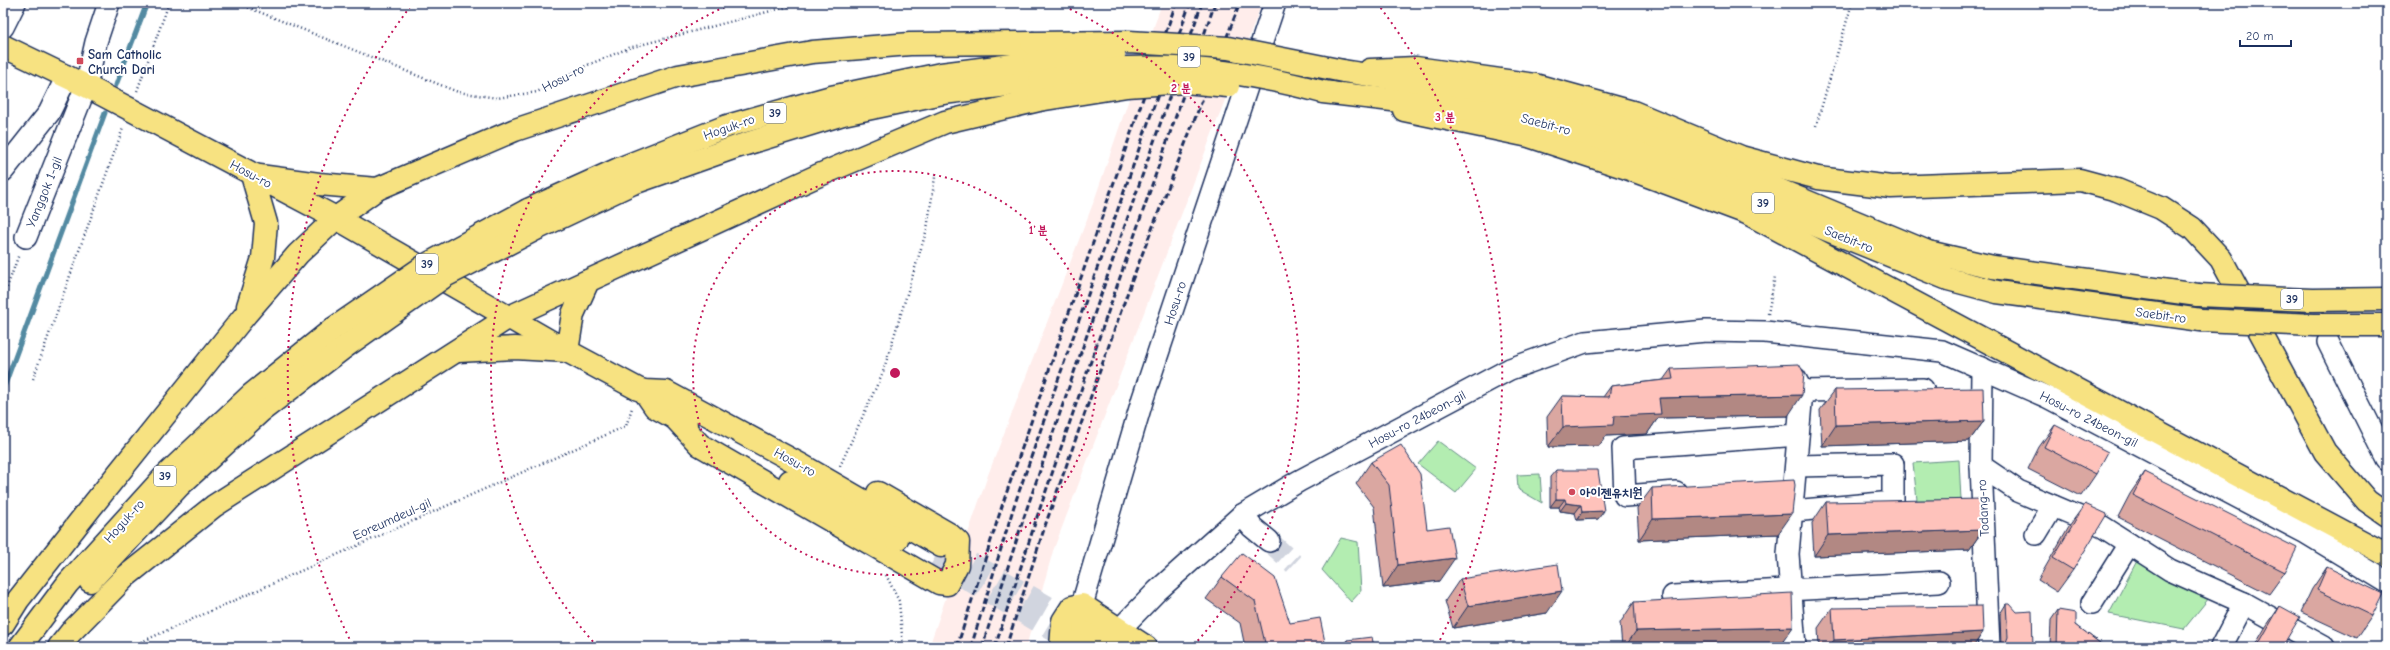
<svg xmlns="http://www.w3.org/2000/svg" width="2390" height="650" viewBox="0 0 2390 650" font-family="'Comic Neue','Poor Story',sans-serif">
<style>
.built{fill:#ffedeb}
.green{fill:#b3edb1;stroke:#678e88}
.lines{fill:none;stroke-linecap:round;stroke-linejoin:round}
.stream{stroke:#528aa2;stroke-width:5}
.minor-tunnel{stroke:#d1d5df;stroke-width:21;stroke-dasharray:21 10;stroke-linecap:butt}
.major-tunnel{stroke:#d1d5df;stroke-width:22;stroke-dasharray:22 11;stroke-linecap:butt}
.minor-casing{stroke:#1b2f5e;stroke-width:24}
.major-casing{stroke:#1b2f5e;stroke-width:25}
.highway-casing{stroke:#1b2f5e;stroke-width:25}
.path{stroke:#1b2f5e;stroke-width:2.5;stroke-dasharray:1 3;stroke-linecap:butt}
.minor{stroke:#fff;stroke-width:21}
.major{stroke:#f7e281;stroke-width:22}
.highway{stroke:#f7e281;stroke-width:22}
.rail{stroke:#1b2f5e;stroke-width:3;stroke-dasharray:6 3;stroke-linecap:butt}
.major-bridge-casing{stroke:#1b2f5e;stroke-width:25;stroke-linecap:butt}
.highway-bridge-casing{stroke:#1b2f5e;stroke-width:25;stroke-linecap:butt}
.major-bridge{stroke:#f7e281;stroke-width:22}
.highway-bridge{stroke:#f7e281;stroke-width:22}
.wall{fill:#daa7a1;stroke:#1b2f5e}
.shaded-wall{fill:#b28883;stroke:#1b2f5e}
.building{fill:#fec2bb;stroke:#1b2f5e}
.ring{fill:none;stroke:#c2185b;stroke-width:2;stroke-dasharray:2 4}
.poi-dot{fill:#d1495b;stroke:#fff;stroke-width:1.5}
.labels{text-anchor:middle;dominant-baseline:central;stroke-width:4;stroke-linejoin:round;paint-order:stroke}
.shield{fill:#fff;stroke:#5f6d8e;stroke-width:1}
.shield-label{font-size:12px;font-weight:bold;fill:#1b2f5e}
.poi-label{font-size:13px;font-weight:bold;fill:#1b2f5e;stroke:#fff;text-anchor:start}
.street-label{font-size:13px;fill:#1b2f5e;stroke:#fff}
.centre{fill:#c2185b;stroke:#fff;stroke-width:2}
.ring-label{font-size:12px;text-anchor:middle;font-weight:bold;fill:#c2185b;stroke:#fff;stroke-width:4;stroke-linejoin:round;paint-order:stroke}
</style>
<rect width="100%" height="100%" fill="#fff"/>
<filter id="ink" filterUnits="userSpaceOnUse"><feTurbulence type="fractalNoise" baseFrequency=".025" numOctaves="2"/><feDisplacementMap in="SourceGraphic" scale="8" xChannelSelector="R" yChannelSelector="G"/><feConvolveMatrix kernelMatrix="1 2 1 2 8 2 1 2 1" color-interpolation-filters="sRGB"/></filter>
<g filter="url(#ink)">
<path class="built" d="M1162,3H1262L1053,551L1026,647H929L988,475L1094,201Z"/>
<g class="green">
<path d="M1438,441L1476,469L1456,493L1418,464Z"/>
<path d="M1959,460L1961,500H1917L1913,463Z"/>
<path d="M1540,474L1542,503L1518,489L1517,475Z"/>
<path d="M1341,538L1358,542L1361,591L1351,602L1322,570Z"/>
<path d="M2139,557L2209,598L2184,629L2109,614Z"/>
</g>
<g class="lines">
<g class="stream">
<path d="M116,85L147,3"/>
<path d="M3,390L105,113"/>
</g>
<path class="minor-tunnel" d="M1269,541L1294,564"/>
<g class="major-tunnel">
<path d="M942,547L1082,626"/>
<path d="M934,559L1073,642"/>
</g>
<g class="minor-casing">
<g id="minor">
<path d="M3,27L15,3"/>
<path d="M3,171L49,113L67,76"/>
<path d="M26,237L86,86L96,42L109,3"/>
<path d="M2328,342L2387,460"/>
<path d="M1982,368L1981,466L1989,647"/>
<path d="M1795,378L1802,391L1923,389"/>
<path d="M1981,466L2018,491L2103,527L2170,570L2244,603L2324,647"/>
<path d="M1676,492L1625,496L1623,448L1798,435"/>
<path d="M1792,511L1893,502V464L1796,466"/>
<path d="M1242,515L1252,527L1269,541"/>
<path d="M2036,534L2053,506"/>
<path d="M1673,596L1939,582"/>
<path d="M2092,603L2129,544"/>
<path d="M1082,605L1143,398L1275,3"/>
<path d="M1120,629L1157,591L1242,515L1299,481L1510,369L1585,342L1706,331L1765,332L1942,351L2047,397L2306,533L2387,582"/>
<path d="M1795,647L1788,554L1802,391"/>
<path d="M2221,647L2244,603"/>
</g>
</g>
<g class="major-casing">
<g id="major">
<path d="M3,46L86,86L336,218L567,351L638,389L644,391L666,392L803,466L941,546"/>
<path d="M1370,70L1416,68L1535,85L1633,112L1741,157L1818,178L1891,187L2080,180L2117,190L2161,208L2192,228L2221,259L2325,452L2367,501L2387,515"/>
<path d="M1404,110L1529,136L1624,167L1747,213L2387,555"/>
<path d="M528,210L621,168L727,126L831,97L941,74L1035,62"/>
<path d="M538,228L631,184L736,147L843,114L943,93L1040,81"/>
<path d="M248,306L263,258L266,223L252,175L319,184L377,189"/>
<path d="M458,351L515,348L567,351L573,314L588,281"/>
<path d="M644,391L655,407L686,424"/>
<path d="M674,417L700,445L939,583L947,584L957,565L958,542L949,534L878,493"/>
<path d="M790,481L897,539"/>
<path d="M90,581L179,486L261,411L346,346"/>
<path d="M3,624L18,600L88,511L246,314L298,254L336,218L377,189L515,130L678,76L812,52L910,44L1032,43"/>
<path d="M1082,626L1119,647"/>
<path d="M1073,642L1080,647"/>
<path d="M20,647L68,583L166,475L251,395L333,329"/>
<path d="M59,647L71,632L125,577L214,506L509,317L817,176L945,122L1039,100"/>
<path d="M1061,647L1063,621L1072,607L1082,605L1146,647"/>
</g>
</g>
<g class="highway-casing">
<g id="highway">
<path d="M1343,71L1533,101L1618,126L1714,163L1928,252L1993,267L2198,295"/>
<path d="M1323,92L1513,114L1604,139L1948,279L1997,292L2201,320"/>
</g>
</g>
<g class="path">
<path d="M237,3L458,92L497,98L537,92L583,67L629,48L802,3"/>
<path d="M137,91L169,3"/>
<path d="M1816,126L1852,3"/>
<path d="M3,299L19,254"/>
<path d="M1768,314L1775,276"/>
<path d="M33,379L123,128"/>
<path d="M840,466L883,372L927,229L936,171"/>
<path d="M886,575L899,601L903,647"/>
<path d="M130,647L626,426L632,408"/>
</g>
<use href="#minor" class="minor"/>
<use href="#major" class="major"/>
<use href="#highway" class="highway"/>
<g class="rail">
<path d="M957,647L1003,503L1176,3"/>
<path d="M971,647L1014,506L1190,3"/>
<path d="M982,647L1026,511L1202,3"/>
<path d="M995,647L1037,517L1215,3"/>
<path d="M1006,647L1046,523L1131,283L1240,3"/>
</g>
<g class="major-bridge-casing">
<g id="major-bridge">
<path d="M1032,43L1129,42L1228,48L1343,71"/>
<path d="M1035,62L1114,55"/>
<path d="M1040,81C1069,77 1099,69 1127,68C1198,65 1254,74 1323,92"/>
<path d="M1039,100L1127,86L1185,82L1228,86"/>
<path d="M333,329L426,265L528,210"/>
<path d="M346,346L445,276L538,228"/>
</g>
</g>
<g class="highway-bridge-casing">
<g id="highway-bridge">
<path d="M2198,295L2312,300L2387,299"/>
<path d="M2201,320L2313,325H2387"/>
</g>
</g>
<use href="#major-bridge" class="major-bridge"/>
<use href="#highway-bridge" class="highway-bridge"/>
</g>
<g class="wall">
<path d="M1671,369L1788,416L1658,418L1647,434L1606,436L1599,446L1548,447L1547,417L1562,396L1603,397L1611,386L1663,380Z"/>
<path d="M1835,390L1984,421L1969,441L1822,446L1820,410Z"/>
<path d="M2055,425L2096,474L2081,496L2028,469L2039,447Z"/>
<path d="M1371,462L1427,529L1439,581L1383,588L1374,507L1356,484Z"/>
<path d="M1556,470L1598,519L1577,520L1575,513L1560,511L1559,507H1550V477Z"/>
<path d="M2145,472L2285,572L2269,594L2118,517L2130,494Z"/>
<path d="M1652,488L1778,534L1639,540L1637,508Z"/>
<path d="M1826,502L1983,530L1969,550L1814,556L1812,523Z"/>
<path d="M2085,504L2073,570L2057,592L2038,580L2069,526Z"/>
<path d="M2327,567L2372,616L2357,638L2301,612L2312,589Z"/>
<path d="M1222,577L1290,623L1326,647H1245L1240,623L1206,599Z"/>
<path d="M1460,579L1547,613L1453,628L1445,601Z"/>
<path d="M1634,602L1779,647H1622L1620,623Z"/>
<path d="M2006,604L2033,647H2001L2000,614Z"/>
<path d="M2280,606L2282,647H2254L2265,628Z"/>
<path d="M1832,608L1983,632L1973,647H1819L1818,628Z"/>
<path d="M2058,610L2076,625L2105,647H2050L2051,620Z"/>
<path d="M1347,640L1374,647H1343Z"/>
</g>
<g class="shaded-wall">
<path d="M1802,395L1788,416L1658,418L1647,434L1606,436L1599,446L1548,447L1563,427L1614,416L1659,398Z"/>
<path d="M1984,421L1969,441L1822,446L1836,425Z"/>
<path d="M1556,499H1565L1559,507H1550Z"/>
<path d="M1566,503L1581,505L1575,513L1560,511Z"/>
<path d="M1604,511L1598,519L1577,520L1582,512Z"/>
<path d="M1792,514L1778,534L1639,540L1653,519Z"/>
<path d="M1983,530L1969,550L1814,556L1828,535Z"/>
<path d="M1455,558L1439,581L1383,588L1398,565Z"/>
<path d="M1562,591L1547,613L1453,628L1468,606Z"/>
<path d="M1793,627L1779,647H1625L1636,631Z"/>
<path d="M1983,632L1973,647H1829L1834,640Z"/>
</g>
<g class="building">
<path d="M1799,364L1804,373L1802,395L1659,398L1661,414L1614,416L1613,425L1563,427L1562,396L1609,397L1611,386L1673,379L1671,369Z"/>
<path d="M1983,388L1984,421L1836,425L1835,390Z"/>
<path d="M2055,425L2108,452L2096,474L2044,447Z"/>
<path d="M1401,445L1420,474L1427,529L1449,526L1455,558L1398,565L1389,485L1371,462Z"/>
<path d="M1556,470H1598L1604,511L1582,512L1581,505L1566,503L1565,499H1556Z"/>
<path d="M2145,472L2297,548L2285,572L2133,495Z"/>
<path d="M1794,480L1795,485L1792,514L1653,519L1652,488Z"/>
<path d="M1982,499L1983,530L1828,535L1826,502Z"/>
<path d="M2085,504L2107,514L2073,570L2053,558Z"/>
<path d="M1242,553L1275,578L1290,623L1320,618L1326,647H1266L1255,601L1222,577Z"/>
<path d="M1558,564L1562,591L1468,606L1460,579Z"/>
<path d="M2327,567L2383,594L2372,616L2317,590Z"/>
<path d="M1792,593L1793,627L1636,631L1634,602Z"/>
<path d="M2006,604H2010L2017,612L2032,611L2033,647H2004L2008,637Z"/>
<path d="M1982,606L1983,632L1834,640L1832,608Z"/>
<path d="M2280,606L2300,617L2282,647H2257Z"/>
<path d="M2058,610L2076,613V625L2105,647H2057Z"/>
<path d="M1372,637L1374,647H1348L1347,640Z"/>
<path d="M2129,643L2160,647H2125Z"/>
</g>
</g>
<g class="ring">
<circle cx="895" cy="373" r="202"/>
<path d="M597 646A404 404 0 0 1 731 4M1059 4A404 404 0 0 1 1193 646"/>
<path d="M352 644A607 607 0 0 1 413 3M1377 3A607 607 0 0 1 1438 644"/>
</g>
<g class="poi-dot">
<rect x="76" y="57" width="8" height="8" rx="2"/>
<circle cx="1572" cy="492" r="4"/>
</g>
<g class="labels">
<g class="shield">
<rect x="1178" y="47" width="22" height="20" rx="3"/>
<rect x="764" y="103" width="22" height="20" rx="3"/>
<rect x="1752" y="193" width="22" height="20" rx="3"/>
<rect x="416" y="254" width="22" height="20" rx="3"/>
<rect x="2281" y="289" width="22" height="20" rx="3"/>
<rect x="154" y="466" width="22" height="20" rx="3"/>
</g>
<g class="shield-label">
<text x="1189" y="57">39</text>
<text x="775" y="113">39</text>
<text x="1763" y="203">39</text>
<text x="427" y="264">39</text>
<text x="2292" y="299">39</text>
<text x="165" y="476">39</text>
</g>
<g class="poi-label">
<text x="88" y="54">Sam Catholic<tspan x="88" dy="15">Church Dari</tspan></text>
<text x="1580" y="492">아이젠유치원</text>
</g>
<g class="street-label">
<text transform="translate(563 78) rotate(-27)">Hosu-ro</text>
<text transform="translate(1546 124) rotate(15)">Saebit-ro</text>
<text transform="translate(729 127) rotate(-19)">Hoguk-ro</text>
<text transform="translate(251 174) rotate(28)">Hosu-ro</text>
<text transform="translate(44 192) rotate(-68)">Yanggok 1-gil</text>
<text transform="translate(1849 239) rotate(22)">Saebit-ro</text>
<text transform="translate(1175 303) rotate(-72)">Hosu-ro</text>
<text transform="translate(2161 315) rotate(8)">Saebit-ro</text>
<text transform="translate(1417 419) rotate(-28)">Hosu-ro 24beon-gil</text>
<text transform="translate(2089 419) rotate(27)">Hosu-ro 24beon-gil</text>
<text transform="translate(795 462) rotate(29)">Hosu-ro</text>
<text transform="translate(1983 508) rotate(-93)">Todang-ro</text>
<text transform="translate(392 519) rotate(-24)">Eoreumdeul-gil</text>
<text transform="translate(124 521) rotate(-48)">Hoguk-ro</text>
</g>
</g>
<circle cx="895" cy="373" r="6" class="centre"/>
<g class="ring-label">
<text x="1181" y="92">2 분</text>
<text x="1445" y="121">3 분</text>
<text x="1038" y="234">1 분</text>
</g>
<rect width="2390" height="650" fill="none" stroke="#fff" stroke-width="16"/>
<rect x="8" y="8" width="2374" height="634" fill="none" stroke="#1b2f5e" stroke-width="1.5" filter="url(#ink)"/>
<path d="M2240 40v6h51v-6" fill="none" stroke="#1b2f5e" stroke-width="2"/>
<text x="2246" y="40" font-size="12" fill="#1b2f5e" stroke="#ffffff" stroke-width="3" paint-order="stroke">20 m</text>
</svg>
